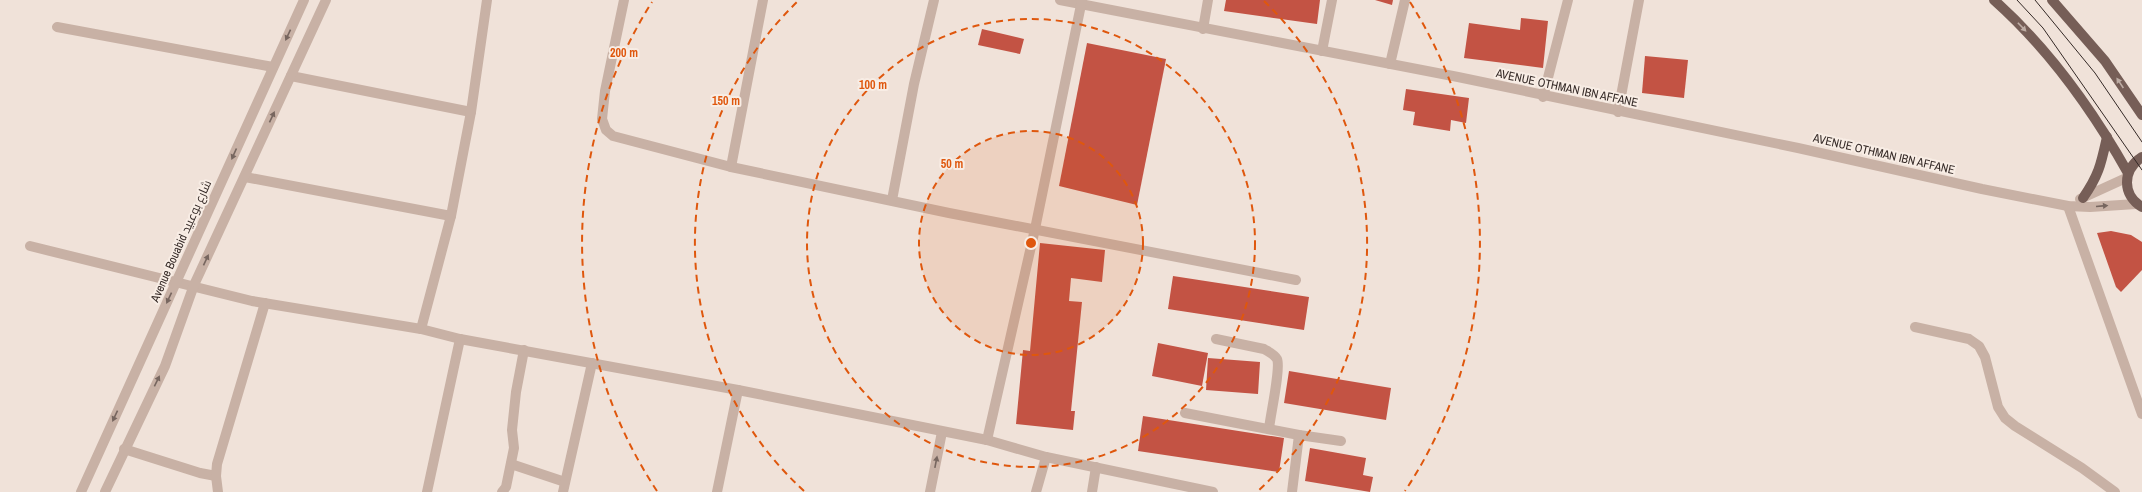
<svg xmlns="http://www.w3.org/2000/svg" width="2142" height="492" viewBox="0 0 2142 492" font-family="'Archivo Narrow',Cairo,sans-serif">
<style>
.building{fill:#c35344}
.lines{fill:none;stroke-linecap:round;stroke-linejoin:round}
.minor{stroke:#c8b1a5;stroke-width:10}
.major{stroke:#765e57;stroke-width:10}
.tram{stroke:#342926;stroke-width:1}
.oneway{fill:#beada5}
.oneway2{fill:#77665f}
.ring{fill:none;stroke:#df570d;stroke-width:2;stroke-dasharray:7 5}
.labels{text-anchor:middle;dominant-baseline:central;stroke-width:4;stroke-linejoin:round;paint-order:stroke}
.street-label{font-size:12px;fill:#342926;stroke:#f8ede5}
.centre{fill:#df570d;stroke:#f8ede5;stroke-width:2}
.ring-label{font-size:12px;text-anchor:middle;font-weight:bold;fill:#df570d;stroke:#f8ede5;stroke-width:4;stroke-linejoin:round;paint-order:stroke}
</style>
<rect width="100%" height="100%" fill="#f0e2d9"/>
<g class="building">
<path d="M1226,0H1320L1317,24L1224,11Z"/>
<path d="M1375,0H1393L1392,5Z"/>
<path d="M1521,18L1548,21L1543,68L1464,58L1469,23L1520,30Z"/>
<path d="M982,29L1024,39L1020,54L978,45Z"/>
<path d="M1087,43L1166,59L1137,205L1059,186Z"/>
<path d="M1645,56L1688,60L1684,98L1642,93Z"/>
<path d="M1406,89L1469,98L1466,123L1451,120L1450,131L1413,125L1415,112L1403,110Z"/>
<path d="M2111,231L2131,235L2142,242V270L2121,292L2116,287L2097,233Z"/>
<path d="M1040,243L1105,250L1102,282L1071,278L1069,301L1082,302L1071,411H1075L1073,430L1016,424L1023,350L1030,351Z"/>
<path d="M1173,276L1309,297L1304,330L1168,309Z"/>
<path d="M1158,343L1208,353L1202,386L1152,376Z"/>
<path d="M1208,358L1260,362L1258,394L1206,390Z"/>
<path d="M1289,371L1391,388L1386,420L1284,403Z"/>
<path d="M1143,416L1284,438L1279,472L1138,451Z"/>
<path d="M1310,448L1366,458L1363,475L1373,477L1370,492L1305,481Z"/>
</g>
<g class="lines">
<g class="minor">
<path d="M624,0L605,91L602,119L606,130L613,136L731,167L949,213L1296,280"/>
<path d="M1060,0L1458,77L1798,148L1982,189L2068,206L2090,207L2136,204"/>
<path d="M57,27L273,67"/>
<path d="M1203,29L1208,0"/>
<path d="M1322,51L1332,0"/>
<path d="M1390,64L1405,0"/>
<path d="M291,76L471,112"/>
<path d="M1543,97L1568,0"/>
<path d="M1618,112L1639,0"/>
<path d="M731,167L763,0"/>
<path d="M245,177L451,216"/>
<path d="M2080,199L2126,178"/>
<path d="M892,200L914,84L934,0"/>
<path d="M2068,206L2142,414"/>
<path d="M30,246L252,301L421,329L460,339L738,390L987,440L1046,457L1213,492"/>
<path d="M1915,327L1969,339L1979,346L1985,357L1998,407L2005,418L2015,426L2082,468L2115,492"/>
<path d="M421,329L451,216L471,112L487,0"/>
<path d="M1216,339L1264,349C1269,352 1274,354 1277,359C1281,368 1270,417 1269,429"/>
<path d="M1185,413L1299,435L1341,441"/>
<path d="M987,440L1035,229L1082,0"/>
<path d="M124,449L200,473L216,476"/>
<path d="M511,464L565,482"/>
<path d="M81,492L304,0"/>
<path d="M105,492L165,366L194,285L326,0"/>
<path d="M218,492L216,476L217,464L265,303"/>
<path d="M427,492L460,339"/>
<path d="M502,492L506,487L514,448L512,430L516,392L524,350"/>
<path d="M563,492L592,363"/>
<path d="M717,492L738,390"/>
<path d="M930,492L942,432"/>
<path d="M1036,492L1046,457"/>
<path d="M1092,492L1096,467"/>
<path d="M1292,492L1299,435"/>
</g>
<g class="major">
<path d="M1994,0C2049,49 2092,109 2128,173"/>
<path d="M2052,0L2105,61L2142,115"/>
<path d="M2142,157C2122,170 2122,195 2142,207"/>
<path d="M2083,198C2099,175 2101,164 2107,137"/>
</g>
<g class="tram">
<path d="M2017,0L2043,28L2142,170"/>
<path d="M2035,0L2095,73L2142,142"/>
</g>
</g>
<defs><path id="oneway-solid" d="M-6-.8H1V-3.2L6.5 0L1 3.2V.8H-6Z"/></defs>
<g class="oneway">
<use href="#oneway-solid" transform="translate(2022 27) rotate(46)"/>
<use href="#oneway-solid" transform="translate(2120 83) rotate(-124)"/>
</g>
<g class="oneway2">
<use href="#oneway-solid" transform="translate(288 35) rotate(115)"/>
<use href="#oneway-solid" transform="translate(272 117) rotate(-65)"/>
<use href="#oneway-solid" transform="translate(234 154) rotate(114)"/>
<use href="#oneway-solid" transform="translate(2102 206) rotate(-5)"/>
<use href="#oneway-solid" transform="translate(206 260) rotate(-65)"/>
<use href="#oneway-solid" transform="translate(169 298) rotate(115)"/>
<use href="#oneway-solid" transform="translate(157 381) rotate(-64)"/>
<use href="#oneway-solid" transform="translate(115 416) rotate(115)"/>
<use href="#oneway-solid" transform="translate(936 462) rotate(-79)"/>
</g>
<circle cx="1031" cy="243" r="112" fill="#df570d" fill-opacity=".12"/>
<g class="ring">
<circle cx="1031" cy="243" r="112"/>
<circle cx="1031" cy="243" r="224"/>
<path d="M804 491A336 336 0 0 1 798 1M1264 1A336 336 0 0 1 1258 491"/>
<path d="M657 491A449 449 0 0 1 652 2M1410 2A449 449 0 0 1 1405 491"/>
</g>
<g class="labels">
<g class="street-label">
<text transform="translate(1567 88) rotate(12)">AVENUE OTHMAN IBN AFFANE</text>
<text transform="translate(1884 154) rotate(13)">AVENUE OTHMAN IBN AFFANE</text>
<text transform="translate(181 241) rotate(-66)">Avenue Bouabid شارع بوعبيد</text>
</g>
</g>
<circle cx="1031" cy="243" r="6" class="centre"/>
<g class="ring-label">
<text x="624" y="57">200 m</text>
<text x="873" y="89">100 m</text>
<text x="726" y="105">150 m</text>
<text x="952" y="168">50 m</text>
</g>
</svg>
